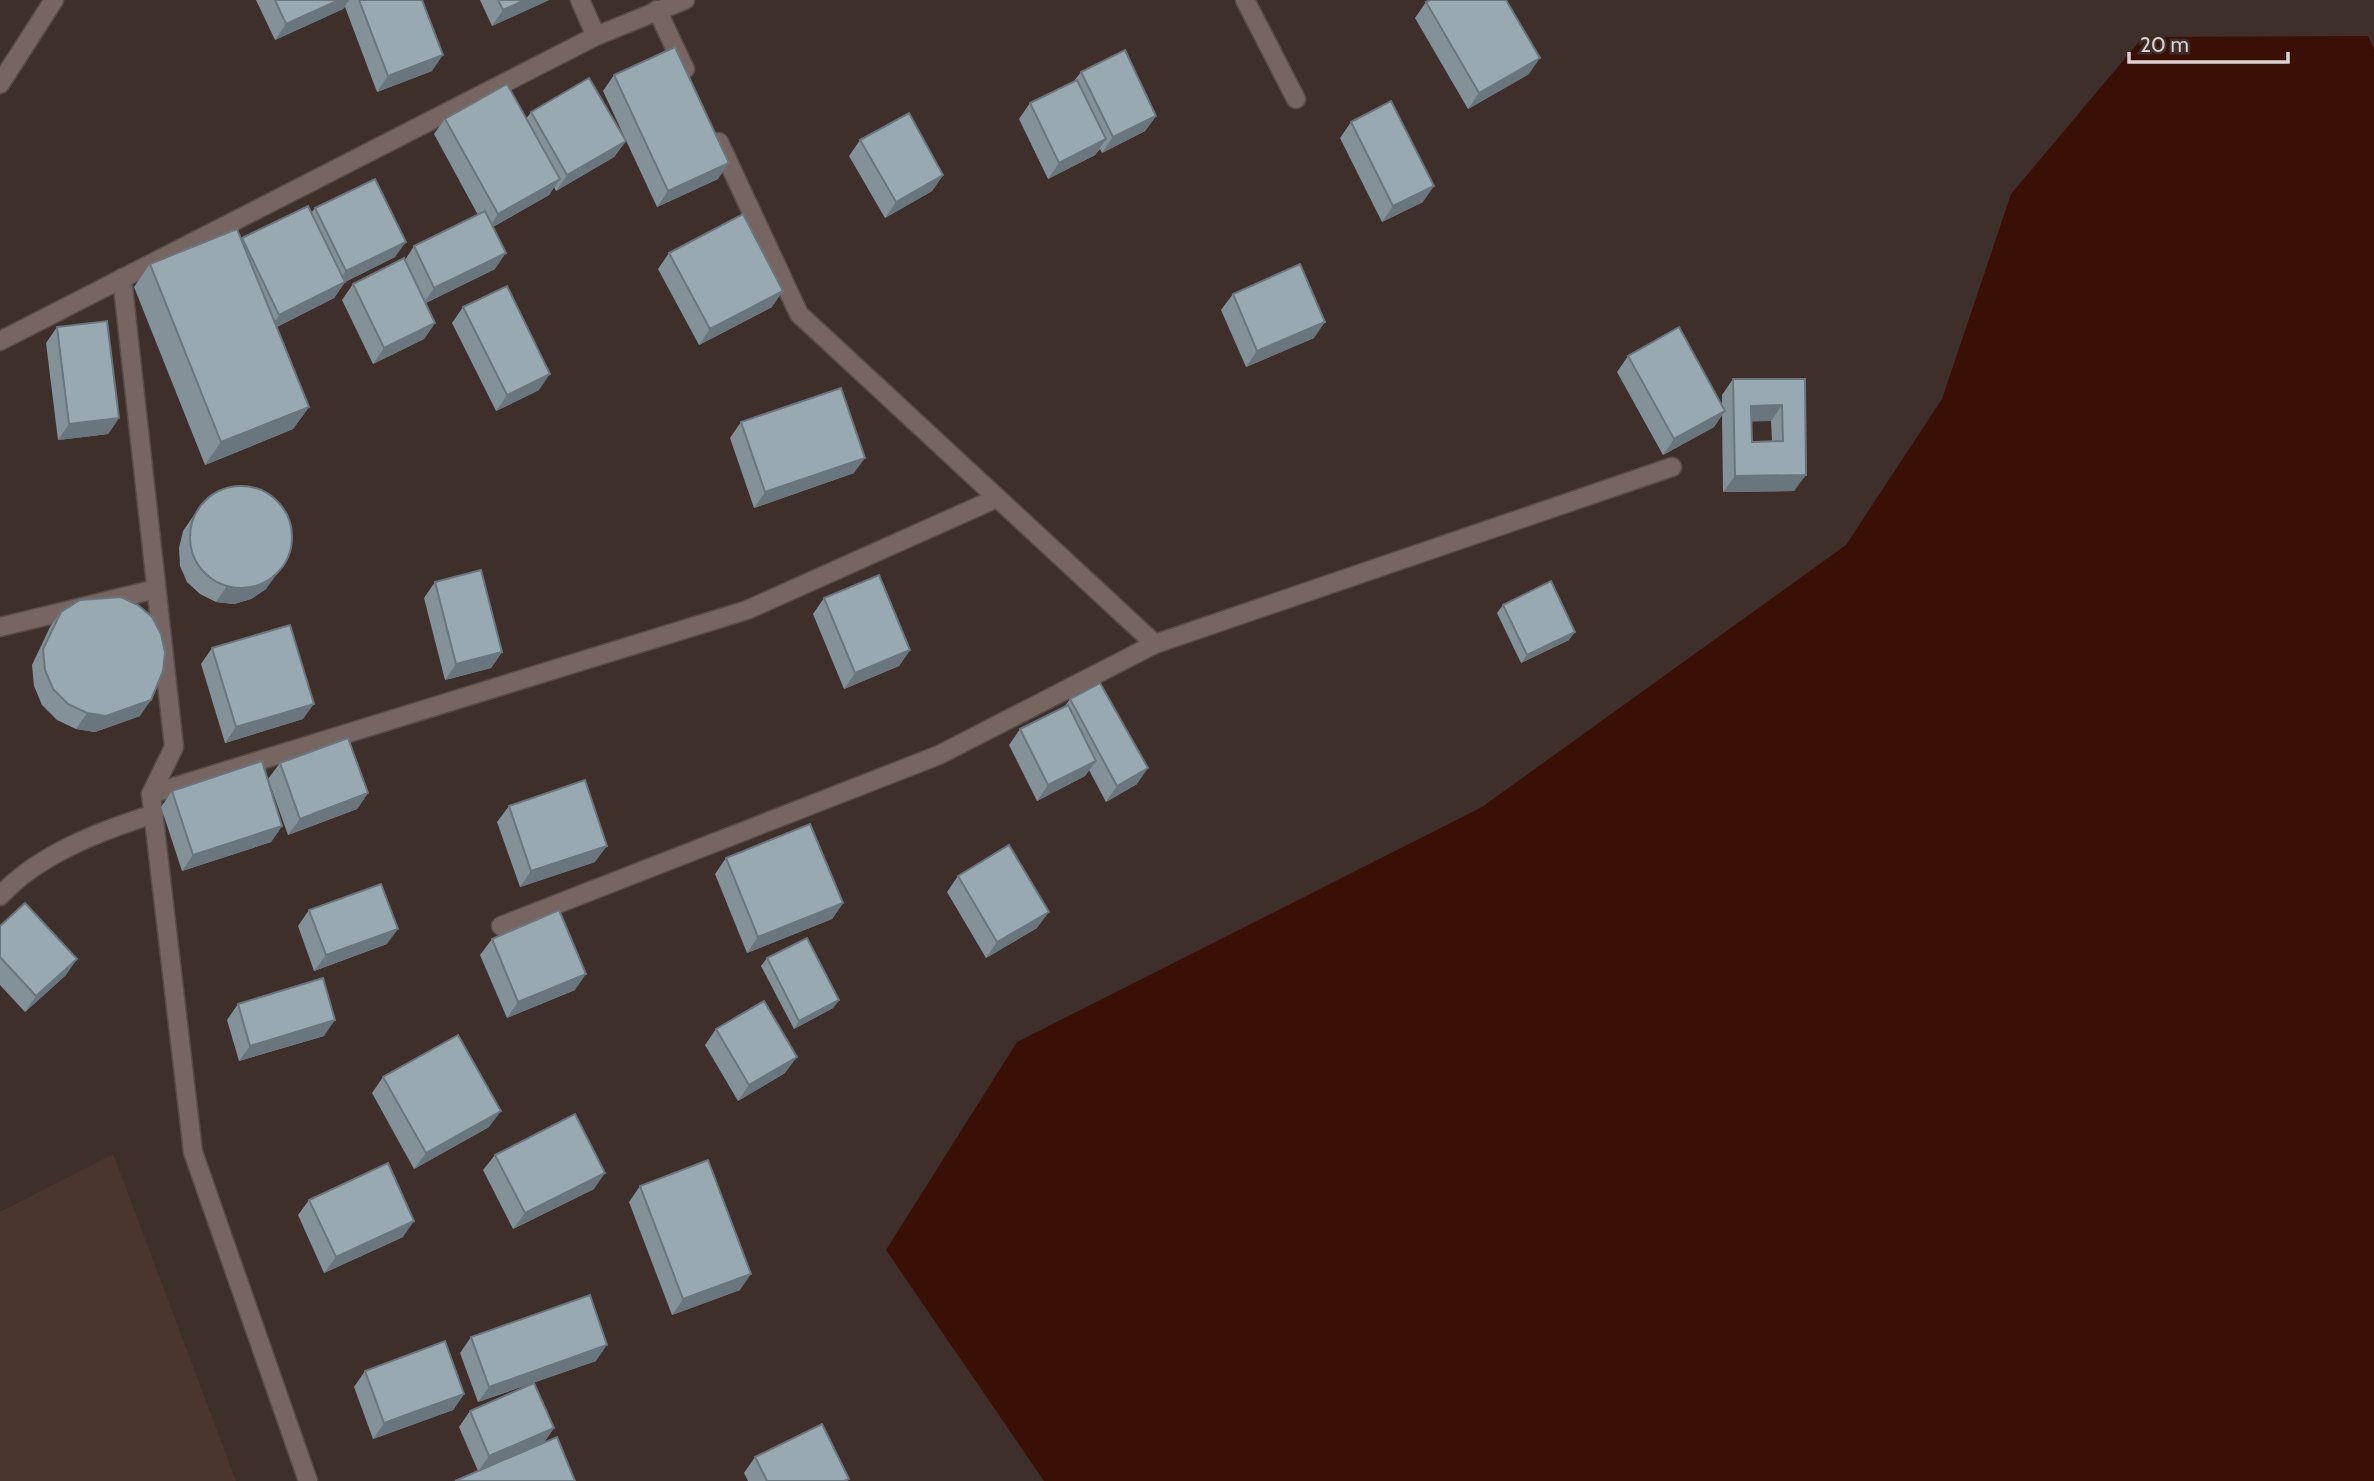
<svg xmlns="http://www.w3.org/2000/svg" width="2374" height="1481" viewBox="0 0 2374 1481" font-family="Cabin,sans-serif">
<style>
.built{fill:#4b352f}
.water{fill:#3a1006}
.lines{fill:none;stroke-linecap:round;stroke-linejoin:round}
.service-casing{stroke:#584b48;stroke-width:21}
.minor-casing{stroke:#584b48;stroke-width:21}
.secondary-casing{stroke:#584b48;stroke-width:21}
.service{stroke:#766560;stroke-width:18}
.minor{stroke:#766560;stroke-width:18}
.secondary{stroke:#766560;stroke-width:18}
.wall{fill:#839199;fill-rule:evenodd}
.shaded-wall{fill:#6a767d}
.building{fill:#98a9b2;stroke:#6a767d;stroke-width:2;fill-rule:evenodd}
</style>
<rect width="100%" height="100%" fill="#3e2f2b"/>
<path class="built" d="M113,1154L236,1481H0V1212Z"/>
<path class="water" d="M2368,36L2374,49V1481H1044L886,1250L1017,1042L1482,807L1846,545L1942,399L2011,194L2143,37Z"/>
<g class="lines">
<g class="service-casing">
<path id="service" d="M1245,0L1296,99"/>
</g>
<g class="minor-casing">
<g id="minor">
<path d="M580,0L596,36"/>
<path d="M657,10L685,69"/>
<path d="M719,142L799,314L1155,644L1672,467"/>
<path d="M122,278L174,747L151,794L193,1152L308,1481"/>
<path d="M0,341L596,36L685,0"/>
<path d="M0,627L156,589"/>
<path d="M151,794L747,610L997,498"/>
<path d="M0,896C39,854 100,831 154,814"/>
<path d="M501,926L939,755L1155,644"/>
</g>
</g>
<g class="secondary-casing">
<path id="secondary" d="M0,84L54,0"/>
</g>
<use href="#service" class="service"/>
<use href="#minor" class="minor"/>
<use href="#secondary" class="secondary"/>
</g>
<g class="wall">
<path d="M256,0H422L432,71L377,92L345,7L343,9L275,40Z"/>
<path d="M480,0H549L492,26Z"/>
<path d="M1426,2L1529,74L1468,109L1415,18Z"/>
<path d="M1081,72L1156,116L1145,131L1102,153L1100,149L1095,155L1048,179L1019,119L1030,103L1074,81Z"/>
<path d="M614,75L718,179L657,207L603,91Z"/>
<path d="M531,112L626,141L614,157L556,191L554,187L549,195L493,227L495,269L426,303L435,323L424,339L373,364L342,300L353,284L405,260L414,246L478,215L434,134L445,119H526Z"/>
<path d="M1351,122L1423,202L1382,222L1340,138Z"/>
<path d="M860,140L943,175L932,191L885,218L849,156Z"/>
<path d="M315,208L395,257L345,282L334,298L277,327L309,407L293,429L205,465L134,287L150,264L241,239L311,213Z"/>
<path d="M669,253L772,307L699,345L658,269Z"/>
<path d="M1233,294L1314,338L1246,367L1221,310Z"/>
<path d="M463,307L539,390L496,411L452,323Z"/>
<path d="M57,327L119,418L108,434L58,440L46,343Z"/>
<path d="M1628,356L1722,407V395L1733,379H1805L1794,491L1723,492L1722,414L1714,427L1663,455L1617,372ZM1751,421H1771L1772,441L1752,442Z"/>
<path d="M741,422L854,473L754,508L730,438Z"/>
<path d="M194,515L266,589L251,599L234,604L216,602L200,594L187,582L180,566L179,548L183,531Z"/>
<path d="M435,582L502,652L491,668L445,680L424,598Z"/>
<path d="M824,598L910,650L899,666L844,689L813,614Z"/>
<path d="M1503,605L1569,640L1521,663L1497,613Z"/>
<path d="M61,612L140,716L95,732L76,729L57,720L42,705L34,686L32,665L50,627Z"/>
<path d="M212,648L303,719L225,743L201,664Z"/>
<path d="M1070,699L1137,784L1106,802L1089,770L1085,776L1037,801L1009,745L1020,729L1065,706Z"/>
<path d="M280,763L368,793L357,809L288,835L268,779Z"/>
<path d="M172,791L282,826L271,842L182,871L161,807Z"/>
<path d="M509,806L595,862L520,887L497,822Z"/>
<path d="M726,858L843,903L832,919L747,953L715,874Z"/>
<path d="M958,876L1037,928L986,958L947,892Z"/>
<path d="M309,910L387,944L314,971L298,926Z"/>
<path d="M0,926L66,975L25,1012L0,985Z"/>
<path d="M492,939L575,990L507,1018L480,955Z"/>
<path d="M767,958L839,1000L833,1008L794,1029L761,966Z"/>
<path d="M238,1004L324,1036L239,1061L227,1020Z"/>
<path d="M716,1029L785,1073L738,1101L705,1045Z"/>
<path d="M383,1077L489,1127L414,1169L372,1093Z"/>
<path d="M495,1155L594,1189L513,1229L483,1170Z"/>
<path d="M640,1186L740,1290L672,1315L629,1202Z"/>
<path d="M309,1200L403,1237L324,1273L298,1215Z"/>
<path d="M471,1337L596,1361L478,1402L460,1353Z"/>
<path d="M365,1371L464,1394L453,1410L373,1439L354,1387Z"/>
<path d="M470,1411L554,1428L544,1442L478,1471L459,1427Z"/>
<path d="M755,1457L849,1479L847,1481H748L744,1473Z"/>
</g>
<g class="shaded-wall">
<path d="M339,0H349L343,9L275,40L286,24Z"/>
<path d="M525,0H549L492,26L503,10Z"/>
<path d="M443,55L432,71L377,92L388,76Z"/>
<path d="M1540,58L1529,74L1468,109L1479,93Z"/>
<path d="M1156,116L1145,131L1102,153L1113,137Z"/>
<path d="M1106,139L1095,155L1048,179L1059,163Z"/>
<path d="M626,141L614,157L556,191L567,175Z"/>
<path d="M729,163L718,179L657,207L668,191Z"/>
<path d="M943,175L932,191L885,218L896,202Z"/>
<path d="M560,179L549,195L487,230L498,214Z"/>
<path d="M1434,186L1423,202L1382,222L1393,206Z"/>
<path d="M406,242L395,257L345,282L334,298L268,331L279,315L335,287L346,271Z"/>
<path d="M506,253L495,269L423,304L434,288Z"/>
<path d="M783,291L772,307L699,345L710,329Z"/>
<path d="M1325,322L1314,338L1246,367L1257,351Z"/>
<path d="M435,323L424,339L373,364L384,348Z"/>
<path d="M550,374L539,390L496,411L507,395Z"/>
<path d="M1782,405L1771,421L1740,422L1751,406Z"/>
<path d="M309,407L293,429L205,465L221,442Z"/>
<path d="M1725,411L1714,427L1663,455L1674,439Z"/>
<path d="M119,418L108,434L58,440L69,424Z"/>
<path d="M865,458L854,473L754,508L765,492Z"/>
<path d="M1806,475L1794,491L1723,492L1735,476Z"/>
<path d="M277,574L266,589L251,599L234,604L216,602L227,586Z"/>
<path d="M1575,632L1569,640L1521,663L1527,655Z"/>
<path d="M910,650L899,666L844,689L855,673Z"/>
<path d="M502,652L491,668L445,680L456,664Z"/>
<path d="M151,700L140,716L95,732L76,729L87,713Z"/>
<path d="M314,704L303,719L225,743L236,727Z"/>
<path d="M1096,761L1085,776L1037,801L1048,785Z"/>
<path d="M1148,768L1137,784L1106,802L1117,786Z"/>
<path d="M368,793L357,809L288,835L300,819Z"/>
<path d="M282,826L271,842L182,871L193,855Z"/>
<path d="M607,846L595,862L520,887L531,871Z"/>
<path d="M843,903L832,919L747,953L758,937Z"/>
<path d="M1049,912L1037,928L986,958L997,942Z"/>
<path d="M398,929L387,944L314,971L326,955Z"/>
<path d="M77,959L66,975L25,1012L36,996Z"/>
<path d="M586,974L575,990L507,1018L518,1002Z"/>
<path d="M839,1000L833,1008L794,1029L799,1021Z"/>
<path d="M335,1020L324,1036L239,1061L250,1046Z"/>
<path d="M797,1057L785,1073L738,1101L749,1085Z"/>
<path d="M501,1111L489,1127L414,1169L426,1153Z"/>
<path d="M605,1173L594,1189L513,1229L525,1213Z"/>
<path d="M414,1221L403,1237L324,1273L336,1257Z"/>
<path d="M751,1274L740,1290L672,1315L683,1299Z"/>
<path d="M607,1345L596,1361L478,1402L489,1387Z"/>
<path d="M464,1394L453,1410L373,1439L384,1423Z"/>
<path d="M554,1428L543,1444L478,1472L489,1456Z"/>
</g>
<g class="building">
<path d="M275,0H339L286,24Z"/>
<path d="M359,0H422L443,55L388,76Z"/>
<path d="M498,0H525L503,10Z"/>
<path d="M1430,0H1506L1540,58L1479,93L1426,2Z"/>
<path d="M675,47L729,163L668,191L614,75Z"/>
<path d="M1125,50L1156,116L1113,137L1081,72Z"/>
<path d="M589,78L626,141L567,175L531,112Z"/>
<path d="M1077,80L1106,139L1059,163L1030,103Z"/>
<path d="M507,84L560,179L498,214L445,119Z"/>
<path d="M1391,101L1434,186L1393,206L1351,122Z"/>
<path d="M909,113L943,175L896,202L860,140Z"/>
<path d="M375,179L406,242L346,271L315,208Z"/>
<path d="M308,206L345,282L279,315L242,238Z"/>
<path d="M485,211L506,253L434,288L414,246Z"/>
<path d="M743,214L783,291L710,329L669,253Z"/>
<path d="M237,229L309,407L221,442L150,264Z"/>
<path d="M404,258L435,323L384,348L353,284Z"/>
<path d="M1300,264L1325,322L1257,351L1233,294Z"/>
<path d="M507,286L550,374L507,395L463,307Z"/>
<path d="M107,321L119,418L69,424L57,327Z"/>
<path d="M1679,327L1725,411L1674,439L1628,356Z"/>
<path d="M1733,379H1805L1806,475L1735,476ZM1782,405L1783,441L1752,442L1751,406Z"/>
<path d="M841,388L865,458L765,492L741,422Z"/>
<circle cx="241" cy="537" r="51"/>
<path d="M481,570L502,652L456,664L435,582Z"/>
<path d="M879,575L910,650L855,673L824,598Z"/>
<path d="M1551,581L1575,632L1527,655L1503,605Z"/>
<path d="M121,597L138,605L152,617L161,634L165,652L163,671L151,700L106,716L87,713L68,704L53,689L45,670L43,649L61,612L80,600Z"/>
<path d="M290,625L314,704L236,727L212,648Z"/>
<path d="M1100,683L1148,768L1117,786L1070,699Z"/>
<path d="M1068,705L1096,761L1048,785L1020,729Z"/>
<path d="M348,738L368,793L300,819L280,763Z"/>
<path d="M262,761L282,826L193,855L172,791Z"/>
<path d="M585,780L607,846L531,871L509,806Z"/>
<path d="M810,824L843,903L758,937L726,858Z"/>
<path d="M1009,845L1049,912L997,942L958,876Z"/>
<path d="M381,884L398,929L326,955L309,910Z"/>
<path d="M25,903L77,959L36,996L0,957V926Z"/>
<path d="M559,910L586,974L518,1002L492,939Z"/>
<path d="M807,938L839,1000L799,1021L767,958Z"/>
<path d="M323,978L335,1020L250,1046L238,1004Z"/>
<path d="M764,1001L797,1057L749,1085L716,1029Z"/>
<path d="M458,1035L501,1111L426,1153L383,1077Z"/>
<path d="M575,1114L605,1173L525,1213L495,1155Z"/>
<path d="M708,1160L751,1274L683,1299L640,1186Z"/>
<path d="M388,1163L414,1221L336,1257L309,1200Z"/>
<path d="M590,1295L607,1345L489,1387L471,1337Z"/>
<path d="M445,1341L464,1394L384,1423L365,1371Z"/>
<path d="M534,1383L554,1428L489,1456L470,1411Z"/>
<path d="M822,1424L849,1479L844,1481H767L755,1457Z"/>
<path d="M557,1437L575,1481H455Z"/>
</g>
<path d="M2129 52v10h159v-10" fill="none" stroke="#dcd2cf" stroke-width="3.5"/>
<text x="2140" y="52" font-size="21" fill="#dcd2cf" stroke="#3e2f2b" stroke-width="5" paint-order="stroke">20 m</text>
</svg>
